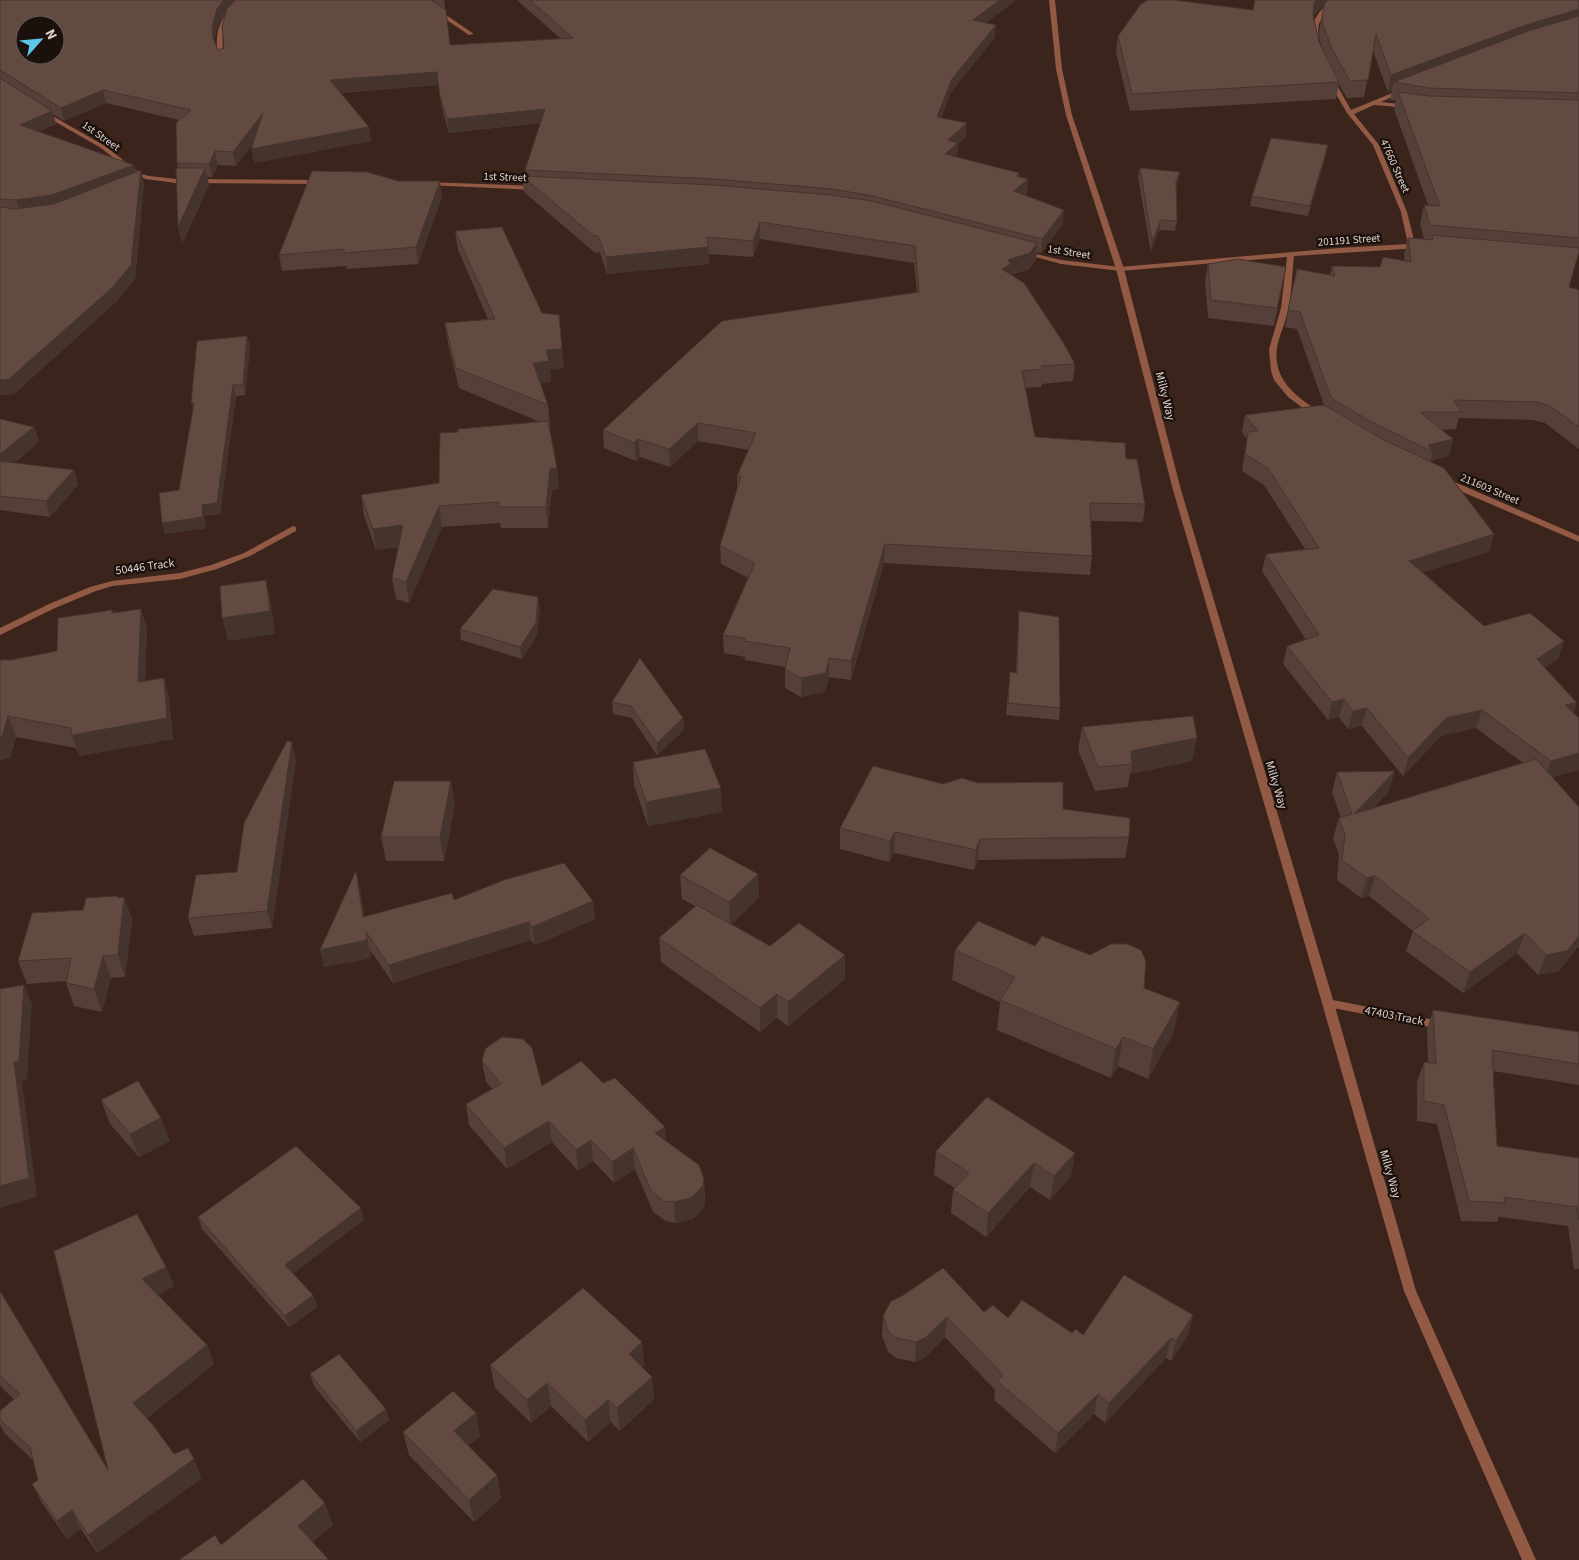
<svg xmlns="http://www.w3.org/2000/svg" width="1579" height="1560" viewBox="0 0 1579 1560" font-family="'Source Sans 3',sans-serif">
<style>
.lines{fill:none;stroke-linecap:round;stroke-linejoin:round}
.minor{fill:#925a45;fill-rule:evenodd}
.tertiary{fill:#925a45;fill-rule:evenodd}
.wall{fill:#544038;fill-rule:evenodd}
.shaded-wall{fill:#45342e}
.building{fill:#624a41;stroke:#45342e;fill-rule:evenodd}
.labels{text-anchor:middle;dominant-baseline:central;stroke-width:4.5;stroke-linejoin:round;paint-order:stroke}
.far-street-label{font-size:11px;fill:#e0d1cc;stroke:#1a100c}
.street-label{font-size:12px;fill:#e0d1cc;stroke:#1a100c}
</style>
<rect width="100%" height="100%" fill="#3a241c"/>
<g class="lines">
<g class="minor">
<path d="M417,0H424L474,34L469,35Z"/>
<path d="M1334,0H1341C1327,11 1315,19 1319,38L1314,39C1308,22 1320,9 1334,0Z"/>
<path d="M228,11L233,12C221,27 221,42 225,60L222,62L219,60C215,41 216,26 228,11Z"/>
<path d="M1331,78L1334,80L1351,110L1402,89L1407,90L1381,102L1408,105L1410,106V108L1374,105L1354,114L1379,145L1407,212L1415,244L1422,246L1419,248L1294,256C1292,274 1292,292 1288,310C1286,321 1281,331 1278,343C1270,377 1294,396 1320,412V416H1314L1288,397L1274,380L1271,371L1269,349L1281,308L1287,257L1120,271L1061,264L1021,253L1024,251L1061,260L1120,267L1339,248L1408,244L1401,212L1373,145L1347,113L1328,80Z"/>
<path d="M40,111H44L105,146L141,174L149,176L176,179L320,180L323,182L320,184L176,183L146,179L137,176L101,148L40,113Z"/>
<path d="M427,182L535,186L538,188L535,190L425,185V183Z"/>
<path d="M1444,480H1450L1579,536V542L1444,484Z"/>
<path d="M293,526L296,527V531L250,556L217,569L180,579L112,586L96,591L55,608L0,635V628L49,604L90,587L112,581L180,573L211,565L244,553Z"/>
<path d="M1328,999L1440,1021L1444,1022L1446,1025L1444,1028L1440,1029L1328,1007L1324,1006L1322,1003L1324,1000Z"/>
</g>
<path class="tertiary" d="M1049,0H1055L1062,69L1072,115L1124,269L1181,490L1334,1003L1416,1291L1536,1560H1522L1404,1291L1322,1003L1173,490L1116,269L1066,115L1056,69Z"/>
</g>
<g class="wall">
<path d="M0,0H444L450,45L561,39L517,0H1016L985,23L995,37L951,92L941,118L966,136L958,144L957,156L956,157L1019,173V177L1028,179L1027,193L1024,195L1063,224L1041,253L1037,252L1036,260L1029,269L1011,275L1075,364L1073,381L1042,384L1041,387L1025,388L1035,437L1126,459L1145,504L1143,522L1091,521L1092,556L1090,575L884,563L851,680L829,677L825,692L801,697L785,688V667L745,660V657L724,653L723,635L748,578L721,564L720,546L737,489V476L749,450L698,441L670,467L640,457L636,461L604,448L603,430L917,292L914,263L760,239L753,257L708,254L709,264L607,274L600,252L595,253L524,192L522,176H526L525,170L541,123L449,133L442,109L438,85L340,93L371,141L254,163L253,142L236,166L218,165L212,177H207L209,185L182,244L178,227V168L177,163L179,120L106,103L64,121L53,114L56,124L39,131L136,172L144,184L135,279L117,301L14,394L0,395ZM226,13L224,48L218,50L214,40L219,22Z"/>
<path d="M1255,0H1579V252L1569,287L1579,290V449L1545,423L1533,420L1459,418L1456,429L1442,430L1453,439L1449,456L1430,461L1494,534L1489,552L1423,572L1484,626L1564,641L1558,659L1545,668L1577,703L1573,713L1579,770L1552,777L1579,807V948L1578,947L1559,971L1538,975L1517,953L1463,993L1406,951L1413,931L1369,896L1361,898L1337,880L1339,855L1333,838L1339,818H1341L1332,792L1337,772L1389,791L1373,808L1523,763L1476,728L1441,736L1403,776L1362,726L1348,729L1339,717L1328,720L1283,664L1287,646L1306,640L1262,571L1266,554L1305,549L1264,485L1242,471L1247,439L1242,432L1245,415L1324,405L1297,329L1285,327L1297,269L1330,275L1332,266L1380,267L1405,261L1404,254L1408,238L1424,239L1420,224L1424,205H1428L1394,109L1396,100H1390L1392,90L1388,92L1373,51L1364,97L1347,98L1339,84L1336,99L1130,111L1116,52L1118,36L1253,10ZM1324,6L1319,31L1320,42L1324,51L1319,42L1313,17L1315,14Z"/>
<path d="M1326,155L1308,216L1250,206L1252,196Z"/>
<path d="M1140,168L1180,172L1178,182L1176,187L1177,221L1175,231L1159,230L1151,252L1138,177Z"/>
<path d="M398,181L442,197L418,264L347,269L346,266L282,271L279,255Z"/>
<path d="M455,231L564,368L550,370L551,381L540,383L548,405L550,426L549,425L557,468L559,489L552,490L548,528H501L500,523L442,527L409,603L396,599L392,578L398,547L376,550L364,516L361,495L439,483L458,432L540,422L459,388L448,343L445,323L488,319L458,250Z"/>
<path d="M1208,264L1286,267L1274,326L1208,318L1205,281Z"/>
<path d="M247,336L250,346L245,395L236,396L220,514L204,516L206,528L165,534L162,523L179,490Z"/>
<path d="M0,419L34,427L39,442L14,463L74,470L78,485L50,517L0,510Z"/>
<path d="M141,609L147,629L145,681L164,678L169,699L173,739L79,756L76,748L16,737L10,758L0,760L11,660L57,651L112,610L113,613Z"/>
<path d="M540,609L537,635L522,659L461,640L460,629Z"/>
<path d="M1019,611L1060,708L1059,720L1006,715L1010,672L1016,673L1018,622Z"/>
<path d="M612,702L683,718L684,730L657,755L632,718L613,714Z"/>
<path d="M1082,727L1192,761L1130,774L1128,787L1095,791L1078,750Z"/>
<path d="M296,760L272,928L194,936L188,918L237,872Z"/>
<path d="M633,762L722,812L648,826L634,785Z"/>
<path d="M943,784L1063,809L1129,837L1125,858L978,860L974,870L894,853L889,862L840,849V828Z"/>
<path d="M455,804L444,861H386L381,837Z"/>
<path d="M758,874L759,898L731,924L770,946L845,979L788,1026L777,1018L760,1032L661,962L659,938L695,906L682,899L680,875Z"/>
<path d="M360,888L364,917L454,900L593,901L595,919L535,945L531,940L393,983L370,950L371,958L324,967L320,950Z"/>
<path d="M118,896V898L124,897L132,920L125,977L111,978L102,1012L74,1006L66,983V981L27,984L18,961L83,910Z"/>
<path d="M1035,946L1144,988L1174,1032L1148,1079L1118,1066L1111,1078L997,1030L1000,1002L952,980L955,950Z"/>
<path d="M1433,1010L1579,1032V1085L1493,1071L1497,1146L1579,1158V1269H1574L1568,1226L1499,1217L1497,1222L1461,1221L1437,1124L1417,1121V1082L1424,1062L1428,1063L1427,1029Z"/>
<path d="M482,1061L542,1086L603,1083L666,1141L704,1179L705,1200L704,1207L693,1219L675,1223L666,1221L653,1212L635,1169L614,1183L593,1161L578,1171L552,1142L507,1169L469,1125L466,1104L492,1089L486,1082Z"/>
<path d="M987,1097L1071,1176L1050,1200L1030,1187L986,1237L951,1213L953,1190L955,1188L934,1175L936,1151Z"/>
<path d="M101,1100L170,1141L139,1157L110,1124Z"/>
<path d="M361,1208L364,1220L293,1273L313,1295L317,1307L289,1327L202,1229L198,1217Z"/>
<path d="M54,1251L166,1267L174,1286L158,1295L207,1345L214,1364L147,1418L174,1454L202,1478L97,1553L81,1529L67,1539L42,1503L32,1484L38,1480L33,1460L5,1434L0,1425V1411L14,1399L2,1388L0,1385V1291L108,1470Z"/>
<path d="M984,1312L1083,1335L1193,1315L1188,1335L1171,1361L1166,1358L1105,1423L1094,1414L1055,1453L994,1400L995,1390L945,1337L924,1358L915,1362L896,1358L888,1352L882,1336L883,1316Z"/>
<path d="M642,1342L644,1365L642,1367L652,1377L654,1399L620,1431L611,1422L588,1442L551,1406L531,1423L495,1388L490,1365Z"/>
<path d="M310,1374L389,1420L360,1442L314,1386Z"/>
<path d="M476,1413L480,1436L468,1446L497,1475L501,1498L474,1522L409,1455L403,1432Z"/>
</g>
<g class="shaded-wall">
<path d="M225,0H247L241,2L225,14L219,22L214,40L215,51L213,38L212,28L217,9L222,2Z"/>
<path d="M1000,0H1016L972,33L973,20Z"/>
<path d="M1317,0H1332L1315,14L1311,20L1314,4Z"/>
<path d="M1579,9V24L1394,82L1392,90L1388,92L1391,75L1526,25Z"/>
<path d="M996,25L995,37L951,92L936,130L937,117L952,79Z"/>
<path d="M437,72L438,85L332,93L330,80Z"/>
<path d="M103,90L106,103L64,121L61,108Z"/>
<path d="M545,109L546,122L449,133L447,119Z"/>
<path d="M52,111L56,124L23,138L20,125Z"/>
<path d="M263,113L266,126L236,166L233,152Z"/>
<path d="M967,123L966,136L958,144L957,156L944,168L945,154L948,140Z"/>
<path d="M369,127L371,141L254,163L251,149Z"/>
<path d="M1328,145L1326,155L1308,216L1310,206Z"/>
<path d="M215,151L218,165L212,177L209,164Z"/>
<path d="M134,165L138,178L56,209L20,214L16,200Z"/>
<path d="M205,168L209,185L182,244L178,227Z"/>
<path d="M141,170L144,184L135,279L117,301L14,394L0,395V380Z"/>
<path d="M1180,172L1178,182L1175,191L1176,181Z"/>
<path d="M1028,179L1027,193L1013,205L1014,191Z"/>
<path d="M440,181L442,197L418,264L416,247Z"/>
<path d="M1064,210L1063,224L1041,253L1042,239Z"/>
<path d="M1161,220L1159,230L1151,252L1152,241Z"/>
<path d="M760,222V239L753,257V241Z"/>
<path d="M1037,243L1036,260L1029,269L1010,275L1002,269L1008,260Z"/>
<path d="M708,247L709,264L607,274L606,257Z"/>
<path d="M561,334L564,368L550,370L551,381L535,383L533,363Z"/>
<path d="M247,336L250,346L245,395L243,385Z"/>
<path d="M233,385L236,396L220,514L204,516L206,528L165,534L162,523L202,505Z"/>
<path d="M191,403H194V414Z"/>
<path d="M698,423V441L670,467L669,449Z"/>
<path d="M34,427L39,442L0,474V454Z"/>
<path d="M638,439L640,457L636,461L634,443Z"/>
<path d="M1453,439L1449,456L1430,461L1433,452L1428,445Z"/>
<path d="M557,468L559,489L552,490L548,528L546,507L550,469Z"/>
<path d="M74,470L78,485L50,517L46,501Z"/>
<path d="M439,506L442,527L409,603L406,582Z"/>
<path d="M403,525L406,546L376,550L373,529Z"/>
<path d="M1494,534L1489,552L1405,578L1409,561Z"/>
<path d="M885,544L884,563L851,680V661Z"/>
<path d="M266,580L271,603L275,634L228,641L222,618Z"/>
<path d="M538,597L540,609L537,635L522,659L520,647Z"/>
<path d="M141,609L147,629L144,703L138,682Z"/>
<path d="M1564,641L1558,659L1531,677L1537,659Z"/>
<path d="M829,658V677L825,692L801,697V678Z"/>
<path d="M164,678L169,699L173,739L79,756L72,735Z"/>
<path d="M1344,699L1339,717L1328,720L1332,702Z"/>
<path d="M1577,703L1571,721L1565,705Z"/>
<path d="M1367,708L1362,726L1348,729L1353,711Z"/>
<path d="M1482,710L1476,728L1441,736L1403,776L1408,758L1446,718Z"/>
<path d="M8,716L16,737L10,758L0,760V738Z"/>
<path d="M683,718L684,730L657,755V743Z"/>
<path d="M1197,738L1192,761L1130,774L1132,764L1131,751Z"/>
<path d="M292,742L296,760L272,928L267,911Z"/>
<path d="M1579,753V770L1545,779L1551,761Z"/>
<path d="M1395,771L1389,791L1349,833L1354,814Z"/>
<path d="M451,781L455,804L444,861L440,837Z"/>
<path d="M721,788L722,812L648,826L646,802Z"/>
<path d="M895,832L894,853L889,862L890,841Z"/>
<path d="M980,839L978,860L974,870L976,850Z"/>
<path d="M356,871L360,888L367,935L363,917Z"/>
<path d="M758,874L759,898L730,926L729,902Z"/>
<path d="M1375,876L1369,896L1361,898L1367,878Z"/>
<path d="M118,896L123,911L124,897L132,920L125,977L118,955Z"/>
<path d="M593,901L595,919L535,945L532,927Z"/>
<path d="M529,922L531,940L393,983L389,965Z"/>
<path d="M366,932L371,958L324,967L320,950Z"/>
<path d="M1525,933L1517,953L1463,993L1470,972Z"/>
<path d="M1579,936V945L1578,947L1559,971L1538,975L1546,955Z"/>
<path d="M845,955V979L788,1026V1002Z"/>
<path d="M103,956L111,978L102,1012L94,989Z"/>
<path d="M24,985L32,1004L27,1080L22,1081L37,1197L0,1208V1186L14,1062Z"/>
<path d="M777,994V1018L760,1032V1008Z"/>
<path d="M1180,1002L1174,1032L1148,1079L1153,1049Z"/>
<path d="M1123,1037L1118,1066L1111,1078L1116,1049Z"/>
<path d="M161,1118L170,1141L139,1157L130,1134Z"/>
<path d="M549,1121L552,1142L507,1169L504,1148Z"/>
<path d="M665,1127L666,1148L655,1133Z"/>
<path d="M591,1140L593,1161L578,1171L576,1150Z"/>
<path d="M633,1148L635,1169L614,1183L612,1162Z"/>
<path d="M1075,1153L1071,1176L1050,1200L1054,1176Z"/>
<path d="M1034,1163L1030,1187L986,1237L988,1213Z"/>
<path d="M704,1179L705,1200L704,1207L693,1219L675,1223L674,1202Z"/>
<path d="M361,1208L364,1220L289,1277L285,1265Z"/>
<path d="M166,1267L174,1286L150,1299L142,1279Z"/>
<path d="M313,1295L317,1307L289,1327L285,1316Z"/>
<path d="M1193,1315L1188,1335L1171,1361L1176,1341Z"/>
<path d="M947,1317L945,1337L924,1358L915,1362L916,1342Z"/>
<path d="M1171,1338L1166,1358L1105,1423L1109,1403Z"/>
<path d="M642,1342L644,1365L631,1377L629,1354Z"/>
<path d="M207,1345L214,1364L141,1422L133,1403Z"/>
<path d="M652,1377L654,1399L620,1431L617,1408Z"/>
<path d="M547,1383L551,1406L531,1423L527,1400Z"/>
<path d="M1098,1394L1094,1414L1055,1453L1058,1433Z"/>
<path d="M608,1400L611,1422L588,1442L585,1420Z"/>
<path d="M386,1409L389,1420L360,1442L356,1431Z"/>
<path d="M476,1413L480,1436L459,1454L454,1431Z"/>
<path d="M194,1459L202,1478L97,1553L88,1535Z"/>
<path d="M497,1475L501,1498L474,1522L469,1500Z"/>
<path d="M325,1503L333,1525L306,1548L298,1526Z"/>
<path d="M72,1510L81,1529L67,1539L57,1521Z"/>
</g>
<g class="building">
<path d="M0,0H225L222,2L217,9L212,28L213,38L218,50L224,48L222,26L227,8L236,0H431L446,10L450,45L573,38L530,0H1000L973,20L996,25L952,79L937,117L967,123L948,140L958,143L945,154L1019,173L1016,176L1028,179L1014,191L1064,210L1042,239L873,196L832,189L714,179L525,170L545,109L447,119L440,96L437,72L330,80L369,127L251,149L263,113L233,152L215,151L209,164L177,163L176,123L191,110L103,90L61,108L0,70ZM25,25H55V55H25Z"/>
<path d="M1148,0H1174L1253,10L1255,0H1317L1314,4L1313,15L1319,42L1339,82L1132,94L1118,36L1141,4Z"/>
<path d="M1328,0H1579V9L1526,25L1391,75L1376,34L1368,80L1350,81L1332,49L1323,25L1322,15L1325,2Z"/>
<path d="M1579,16V93L1429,88L1394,82L1531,30Z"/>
<path d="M0,78L52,111L20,125L134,165L52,195L16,200L0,199Z"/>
<path d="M1398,92L1429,96L1579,100V238L1430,225L1424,205L1440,206Z"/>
<path d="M1271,138L1328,145L1310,206L1252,196Z"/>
<path d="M176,168H205L178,227Z"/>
<path d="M1140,168L1180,172L1176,181L1177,221L1161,220L1152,241Z"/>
<path d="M141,170L131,265L113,287L9,379L0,380V207L15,209L54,204Z"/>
<path d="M312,171L367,172L398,181H440L416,247L344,253V249L279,255Z"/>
<path d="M522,176L713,185L831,195L872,201L1037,243L1030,253L1008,260L1011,264L1002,269L1024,283L1063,342L1075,364L1041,366L1043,369L1022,371L1035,437L1125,443L1126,459H1137L1145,504L1090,503L1092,556L885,544L851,661L829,658L826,673L801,678L785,669L790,648L744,641L746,638L723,635L755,563L720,546L741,476H737L756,433L698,423L669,449L638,439L634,443L603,430L722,321L919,292L915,246L760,222L753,241L707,237L708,247L606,257L598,236H594Z"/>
<path d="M502,227L542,313L559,315L562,349L546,350L549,361L533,363L548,405L456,368L445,323L495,319L455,231Z"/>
<path d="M1432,235L1579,248V252L1569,287L1579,290V427L1550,406L1538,402L1454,400L1461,412H1420L1453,439L1428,445L1433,452L1370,421L1331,398L1300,312L1288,310L1297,269L1335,276L1332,266L1380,267L1383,257L1411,262L1408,238L1433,240Z"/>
<path d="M1238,259L1286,267L1277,308L1211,300L1208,264Z"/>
<path d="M247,336L243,385H233L217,503L202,505L203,517L162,523L159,493L179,490L194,403H191L197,341Z"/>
<path d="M1324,405L1382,439L1444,468L1494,534L1409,561L1484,626L1530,613L1564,641L1537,659L1577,703L1565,705L1579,718V753L1551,761L1482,710L1446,718L1408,758L1367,708L1353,711L1344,699L1332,702L1287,646L1319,635L1266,554L1319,548L1268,468L1245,454L1248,432L1258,431L1245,415Z"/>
<path d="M0,419L34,427L0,454Z"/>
<path d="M548,421L557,468L550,469L546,507H499V502L439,506L406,582L392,578L403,525L373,529L361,495L439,483L440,433L458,432V429Z"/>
<path d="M0,461L74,470L46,501L0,496Z"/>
<path d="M266,580L270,611L222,618L220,586Z"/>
<path d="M493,589L538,597L536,623L520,647L460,629Z"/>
<path d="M141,609L138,682L164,678L167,718L72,735L71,728L8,716L2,737L0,738V660H11L57,651L58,618L112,610V613Z"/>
<path d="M1019,611L1059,617L1060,708L1008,703L1010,672L1017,673Z"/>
<path d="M640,658L683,718L657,743L631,706L612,702Z"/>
<path d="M1193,716L1197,738L1131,751L1132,764L1098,767L1082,727Z"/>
<path d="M287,741L292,742L267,911L188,918L196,875L237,872L244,823Z"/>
<path d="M705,749L721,788L646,802L633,762Z"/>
<path d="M1536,759L1579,807V936L1567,951L1546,955L1525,933L1470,972L1412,931L1429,919L1375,876L1367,878L1342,860L1345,835L1339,818L1352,814L1337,772L1395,771L1354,814Z"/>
<path d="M873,766L943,784L962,778L978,783L1063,782V809L1130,818L1129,837L980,839L976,850L895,832L890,841L840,828Z"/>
<path d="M394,781H451L440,837H381Z"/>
<path d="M710,848L758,874L729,902L680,875Z"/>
<path d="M564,863L593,901L532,927L529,922L389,965L366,932L367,940L320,950L356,871L363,917L452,893L454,900L504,880Z"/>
<path d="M118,896L117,898L124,897L118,955L103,956L94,989L66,983L71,958L18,961L32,913L83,910L86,898Z"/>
<path d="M697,905L770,946L799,923L845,955L788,1002L777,994L760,1008L659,938Z"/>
<path d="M978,921L1035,946L1042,936L1090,955L1111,944H1127L1141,950L1146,961L1144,988L1180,1002L1153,1049L1123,1037L1116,1049L1000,1000L1015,977L955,950Z"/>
<path d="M24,985L19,1061L14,1062L29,1178L0,1186V989Z"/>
<path d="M1433,1010L1579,1032V1064L1492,1050L1497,1146L1579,1158V1220L1577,1207L1504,1197L1505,1203L1469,1201L1444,1105L1424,1101V1062L1436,1064Z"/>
<path d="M502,1037L523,1039L532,1048L542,1086L581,1061L603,1083L615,1078L665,1127L655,1133L699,1165L704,1179L703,1186L691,1198L674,1202L664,1201L651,1191L633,1148L612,1162L591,1140L576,1150L549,1121L504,1148L466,1104L501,1084L482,1061L485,1049Z"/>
<path d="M138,1081L161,1118L130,1134L101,1100Z"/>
<path d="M987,1097L1075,1153L1054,1176L1034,1163L988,1213L953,1190L969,1173L936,1151Z"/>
<path d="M296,1146L361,1208L285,1265L313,1295L285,1316L198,1217Z"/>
<path d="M137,1214L166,1267L142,1279L207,1345L133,1403L153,1425L174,1454L188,1448L194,1459L88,1535L72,1510L57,1521L32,1484L38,1480L30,1447L0,1420V1411L20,1394L0,1376V1291L108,1470L54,1251Z"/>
<path d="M943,1268L984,1312L993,1305L1008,1318L1022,1300L1072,1333L1076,1329L1083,1335L1124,1275L1193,1315L1176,1341L1171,1338L1109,1403L1098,1394L1058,1433L997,1381L1003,1375L947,1317L925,1338L916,1342L897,1338L889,1333L883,1316L891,1301L902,1296Z"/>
<path d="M583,1288L642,1342L629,1354L652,1377L617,1408L608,1400L585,1420L547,1383L527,1400L490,1365Z"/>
<path d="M339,1354L386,1409L356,1431L310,1374Z"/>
<path d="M453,1391L476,1413L454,1431L497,1475L469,1500L403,1432Z"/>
<path d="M303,1479L325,1503L298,1526L328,1559L327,1560H179L215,1535L221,1545Z"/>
</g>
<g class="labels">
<g class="far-street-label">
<text transform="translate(101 136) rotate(35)">1st Street</text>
<text transform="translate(1395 166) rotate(66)">47660 Street</text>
<text transform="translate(505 177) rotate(2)">1st Street</text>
<text transform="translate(1349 240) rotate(-4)">201191 Street</text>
<text transform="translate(1069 252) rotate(9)">1st Street</text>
<text transform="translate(1490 489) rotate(23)">211603 Street</text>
</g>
<g class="street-label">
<text transform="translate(1165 396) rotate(76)">Milky Way</text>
<text transform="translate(145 567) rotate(-8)">50446 Track</text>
<text transform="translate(1276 785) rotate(73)">Milky Way</text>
<text transform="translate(1394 1016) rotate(11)">47403 Track</text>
<text transform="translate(1390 1174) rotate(74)">Milky Way</text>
</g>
</g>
<g transform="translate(40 40) rotate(63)"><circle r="24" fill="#1a100c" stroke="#695d59"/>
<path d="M0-4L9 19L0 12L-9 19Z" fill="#5cc7e8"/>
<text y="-8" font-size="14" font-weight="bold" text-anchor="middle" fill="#e0d1cc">N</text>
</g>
</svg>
